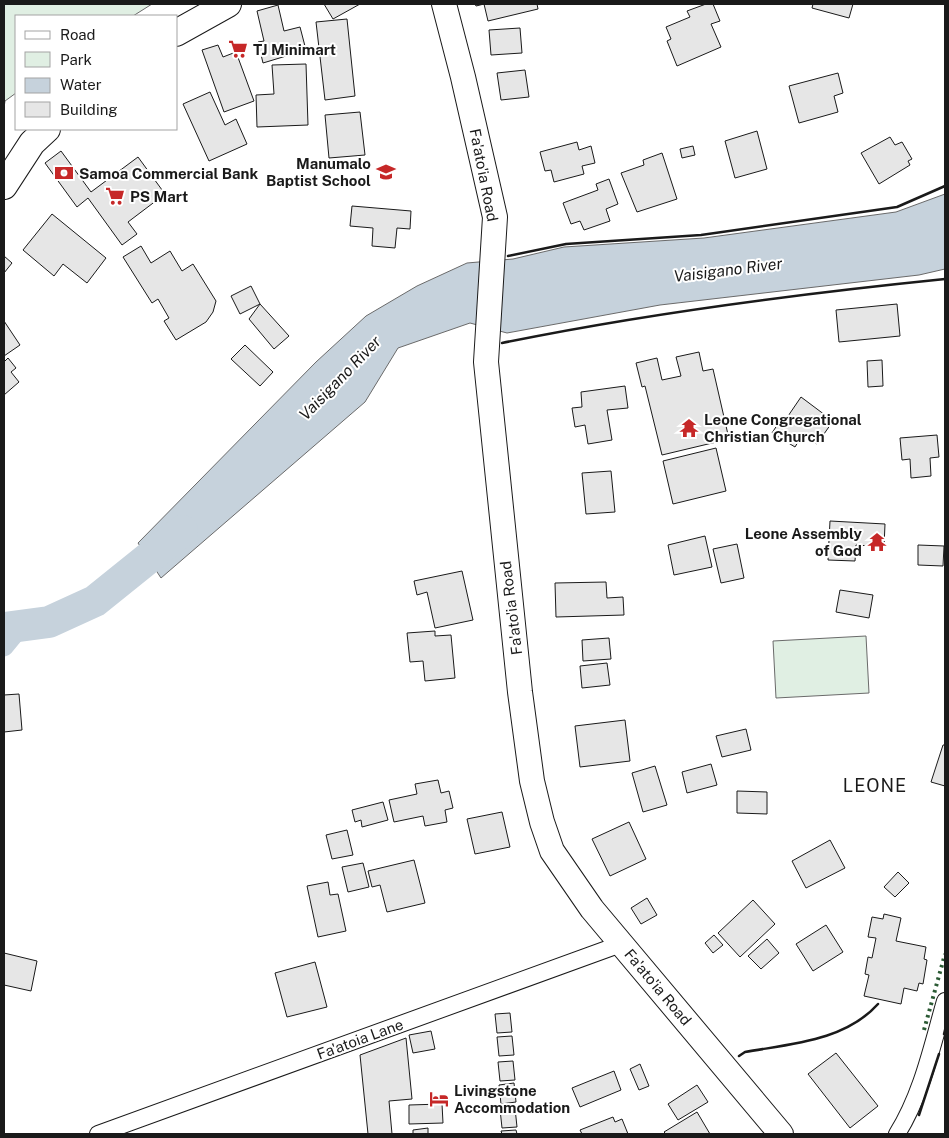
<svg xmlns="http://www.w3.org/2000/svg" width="949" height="1138" viewBox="0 0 949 1138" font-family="'Public Sans',sans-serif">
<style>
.green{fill:#e0efe3;stroke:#6a6a6a}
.water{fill:#c6d2dc;stroke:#6a6a6a}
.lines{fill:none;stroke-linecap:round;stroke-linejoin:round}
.canal{stroke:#c6d2dc;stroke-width:19}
.river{stroke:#c6d2dc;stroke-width:32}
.building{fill:#e6e6e6;stroke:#1a1a1a}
.street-casing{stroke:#1a1a1a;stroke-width:18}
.secondary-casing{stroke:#1a1a1a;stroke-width:26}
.primary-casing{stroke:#1a1a1a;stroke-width:28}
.street{stroke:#fff;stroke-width:16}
.secondary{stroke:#fff;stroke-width:24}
.primary{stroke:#fff;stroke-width:26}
.hedge{stroke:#2b5a34;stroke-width:4;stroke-dasharray:2.5 4;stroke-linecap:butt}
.wall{stroke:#1a1a1a;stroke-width:2.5}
.labels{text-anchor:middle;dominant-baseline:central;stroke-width:4;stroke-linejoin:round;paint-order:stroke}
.poi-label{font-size:15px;font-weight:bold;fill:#1a1a1a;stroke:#fff;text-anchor:start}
.street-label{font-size:15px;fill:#1a1a1a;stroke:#fff}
.water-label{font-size:16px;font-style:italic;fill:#1a1a1a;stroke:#fff}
.quarter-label{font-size:18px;letter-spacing:1px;fill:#1a1a1a;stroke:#fff}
</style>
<rect width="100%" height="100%" fill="#fff"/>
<g class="green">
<path d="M4,4H152L133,16H16V93L5,101L4,108Z"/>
<path d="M866,636L869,693L776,698L773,641Z"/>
</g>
<path class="water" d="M945,194V269L919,275L660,305L507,333L470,323L398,348L365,402L161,578L138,543L316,362L366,316L417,286L467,263L513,259L564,247L704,238L896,212Z"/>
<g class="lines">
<path class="canal" d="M4,647L22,625"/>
<path class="river" d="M4,628L49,622L95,601L182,531"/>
</g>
<g class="building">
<path d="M324,4H360L333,19Z"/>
<path d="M475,4H537L538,9L488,21L484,4L476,6Z"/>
<path d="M706,4H713L720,21L711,24L721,47L677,66L667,41L671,39L666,27L690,17L687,11Z"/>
<path d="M813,4H853L849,18L812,8Z"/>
<path d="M278,5L284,31L300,27L306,50L263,63L258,42L264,41L257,11Z"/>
<path d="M347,19L355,96L325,100L316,22Z"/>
<path d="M520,28L522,53L491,55L489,30Z"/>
<path d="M218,45L223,57L236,52L254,101L224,112L202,50Z"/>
<path d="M306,64L308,125L257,127L256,95L274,94L272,65Z"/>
<path d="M525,70L529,97L501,100L497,73Z"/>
<path d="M838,73L843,93L834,96L838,112L799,123L789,86Z"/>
<path d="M210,92L225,125L236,119L247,144L209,161L183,104Z"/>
<path d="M360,112L365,155L329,158L325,115Z"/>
<path d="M757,131L767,169L735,178L725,141Z"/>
<path d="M890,137L895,145L902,142L912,159L908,161L910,165L879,184L861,153Z"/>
<path d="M577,142L579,150L591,146L595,163L582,166L584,174L554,182L551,170L545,171L540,152Z"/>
<path d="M693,146L695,155L682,158L680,149Z"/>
<path d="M61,151L91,192L138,157L165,194L128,222L137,234L122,245L88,198L77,207L45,163Z"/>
<path d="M662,153L677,199L637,212L621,173L644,165L643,160Z"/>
<path d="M609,179L618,204L606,209L610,221L584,230L580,221L571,224L563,203L598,190L596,184Z"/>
<path d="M352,206L411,211L410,229L397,228L395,248L372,246L373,228L350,226Z"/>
<path d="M52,214L106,258L87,283L63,264L54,276L23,250Z"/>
<path d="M141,246L151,263L170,251L182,271L193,264L216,301L213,312L206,322L176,340L164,321L169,318L158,299L152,303L123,257Z"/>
<path d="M4,256L12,263L4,273Z"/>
<path d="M251,286L260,304L240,314L231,296Z"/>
<path d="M260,304L289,336L274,349L249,319Z"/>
<path d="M897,304L900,336L839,342L836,310Z"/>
<path d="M4,321L20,345L4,356Z"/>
<path d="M245,345L273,372L260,386L231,359Z"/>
<path d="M699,352L703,371L713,369L729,439L662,455L645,386L642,387L636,363L657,358L662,380L681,376L676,357Z"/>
<path d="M8,358L16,368L11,372L19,382L4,395V362Z"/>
<path d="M882,360L883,386L868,387L867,361Z"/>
<path d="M625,386L628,408L607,410L612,440L588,444L585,425L575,427L572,408L582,407L581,392Z"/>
<path d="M801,397L833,421L817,444L803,434L795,447L772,433L783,416L786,419Z"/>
<path d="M937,435L939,457L930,458L931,476L911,478L910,459L902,460L900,438Z"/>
<path d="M716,448L726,491L673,504L663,461Z"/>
<path d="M611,471L615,512L586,514L582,473Z"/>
<path d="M830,521L885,524L884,547L856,545L855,561L828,560Z"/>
<path d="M705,536L712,567L674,575L668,545Z"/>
<path d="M737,544L744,578L721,583L713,549Z"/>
<path d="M918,545L944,546L943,566L918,565Z"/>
<path d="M462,571L473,620L435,628L427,592L417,595L414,581Z"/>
<path d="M606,582L607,598L623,597L624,615L556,617L555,583Z"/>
<path d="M840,590L873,595L869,618L836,612Z"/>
<path d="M435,631V636L451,635L455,678L425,681L423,661L410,662L407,633Z"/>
<path d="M609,638L611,659L583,661L582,640Z"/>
<path d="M607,663L610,685L582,688L580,666Z"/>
<path d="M19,694L22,730L4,732V695Z"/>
<path d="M625,720L630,761L580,767L575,726Z"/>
<path d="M746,729L751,750L722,757L716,736Z"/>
<path d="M943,745H945V786L931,782Z"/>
<path d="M711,764L717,785L687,793L682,772Z"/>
<path d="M655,766L667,805L643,812L632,773Z"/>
<path d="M438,780L441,793L449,791L453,808L445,810L447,822L425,826L423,816L394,822L389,800L417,794L415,784Z"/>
<path d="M737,791L767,792V814L737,813Z"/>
<path d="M383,802L388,820L362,827L361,820L355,822L352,810Z"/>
<path d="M502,812L510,847L475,854L467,819Z"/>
<path d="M629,822L646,859L610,876L592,839Z"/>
<path d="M347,830L353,855L332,859L326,835Z"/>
<path d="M830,840L845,868L806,888L792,861Z"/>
<path d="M414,860L425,903L387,912L380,885L372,887L368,871Z"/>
<path d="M363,863L369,887L348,892L342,867Z"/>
<path d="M898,872L909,883L895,897L884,887Z"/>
<path d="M328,882L330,895L338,894L346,931L318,937L307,886Z"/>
<path d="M647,898L657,915L641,924L631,908Z"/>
<path d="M753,900L775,924L740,957L718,933Z"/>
<path d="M884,914L901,918L896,941L926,947L924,959L927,960L923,984L919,983L917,991L904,988L901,1004L864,996L869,975L865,974L868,957L872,958L876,938L868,937L872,917L883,919Z"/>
<path d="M826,925L843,952L813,971L796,944Z"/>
<path d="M714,935L723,945L713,953L705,943Z"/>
<path d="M767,939L779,953L761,969L748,956Z"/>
<path d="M4,953L37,961L31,991L4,985Z"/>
<path d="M315,962L327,1007L287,1017L275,973Z"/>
<path d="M510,1013L512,1032L497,1033L495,1014Z"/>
<path d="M431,1031L435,1049L413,1053L409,1035Z"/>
<path d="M512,1036L514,1055L499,1056L497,1037Z"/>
<path d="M406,1038L412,1099L389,1101L392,1134H368L360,1055Z"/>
<path d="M836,1053L878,1106L850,1128L808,1074Z"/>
<path d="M513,1061L515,1080L500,1081L498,1062Z"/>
<path d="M640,1064L649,1086L639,1090L630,1069Z"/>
<path d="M614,1071L621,1090L580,1107L572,1088Z"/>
<path d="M514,1083L516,1102L501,1104L499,1085Z"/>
<path d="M697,1085L708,1102L678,1120L668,1104Z"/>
<path d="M442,1104L443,1123L409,1124V1105Z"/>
<path d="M515,1108L517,1127L502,1128L500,1109Z"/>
<path d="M697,1112L710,1134H666L664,1132Z"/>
<path d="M613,1117L615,1122L622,1119L628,1134H582L580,1130Z"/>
<path d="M428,1128V1134H413V1130Z"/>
<path d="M516,1130L517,1134H502L501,1131Z"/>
</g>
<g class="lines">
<g class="street-casing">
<g id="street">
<path d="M98,1134L621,944"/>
<path d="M897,1134C922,1094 932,1046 945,1001"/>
</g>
</g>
<g class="secondary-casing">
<path id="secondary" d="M444,4L463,77L495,217L486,362L520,692L532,781L542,822L552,851L592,909L781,1134"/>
</g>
<g class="primary-casing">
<g id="primary">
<path d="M176,33L228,4"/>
<path d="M4,186L32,143L47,129"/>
</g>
</g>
<use href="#street" class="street"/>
<use href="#secondary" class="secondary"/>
<use href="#primary" class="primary"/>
<path class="hedge" d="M924,1030L945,954"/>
<g class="wall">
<path d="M508,256L566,244L701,235L897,207L945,186"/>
<path d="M502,343C648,313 797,294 945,279"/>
<path d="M944,1034L945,1030"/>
<path d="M739,1056L745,1052C790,1044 845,1041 878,1004"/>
<path d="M919,1115L939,1054"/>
</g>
</g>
<defs>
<g id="supermarket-bare" transform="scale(1.5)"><path d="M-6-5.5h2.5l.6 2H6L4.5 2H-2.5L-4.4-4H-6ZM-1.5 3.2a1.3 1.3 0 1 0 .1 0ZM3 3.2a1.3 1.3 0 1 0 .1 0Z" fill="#c62828" stroke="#fff" stroke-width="2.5" paint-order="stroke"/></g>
<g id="school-bare" transform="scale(1.5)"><path d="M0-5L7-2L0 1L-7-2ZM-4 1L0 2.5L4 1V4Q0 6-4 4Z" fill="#c62828" stroke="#fff" stroke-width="2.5" paint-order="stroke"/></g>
<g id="bank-bare" transform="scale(1.5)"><path d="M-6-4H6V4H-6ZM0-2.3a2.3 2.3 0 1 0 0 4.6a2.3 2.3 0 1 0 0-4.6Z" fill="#c62828" stroke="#fff" stroke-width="2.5" paint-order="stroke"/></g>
<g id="temple-bare" transform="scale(1.5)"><path d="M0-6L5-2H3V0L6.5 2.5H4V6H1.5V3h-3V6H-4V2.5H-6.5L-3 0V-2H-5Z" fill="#c62828" stroke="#fff" stroke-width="2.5" paint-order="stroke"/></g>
<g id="hotel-bare" transform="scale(1.5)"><path d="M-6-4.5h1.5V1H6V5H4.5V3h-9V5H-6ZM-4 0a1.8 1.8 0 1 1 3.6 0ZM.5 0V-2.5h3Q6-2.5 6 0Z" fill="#c62828" stroke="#fff" stroke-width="2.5" paint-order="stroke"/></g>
</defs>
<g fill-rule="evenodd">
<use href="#supermarket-bare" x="238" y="49"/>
<use href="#school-bare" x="386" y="172"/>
<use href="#bank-bare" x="64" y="173"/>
<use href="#supermarket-bare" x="115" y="196"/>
<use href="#temple-bare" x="689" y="428"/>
<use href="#temple-bare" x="877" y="542"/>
<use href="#hotel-bare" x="439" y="1099"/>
</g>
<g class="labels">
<g class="poi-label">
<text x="253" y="49">TJ Minimart</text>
<text x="371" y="163" text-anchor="end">Manumalo<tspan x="371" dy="17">Baptist School</tspan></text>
<text x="79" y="173">Samoa Commercial Bank</text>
<text x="130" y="196">PS Mart</text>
<text x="704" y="419">Leone Congregational<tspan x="704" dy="17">Christian Church</tspan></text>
<text x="862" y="533" text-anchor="end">Leone Assembly<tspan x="862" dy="17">of God</tspan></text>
<text x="454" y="1090">Livingstone<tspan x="454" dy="17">Accommodation</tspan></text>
</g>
<g class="street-label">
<text transform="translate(484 175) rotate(79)">Fa'ato'ia Road</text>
<text transform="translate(511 608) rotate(-97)">Fa'ato'ia Road</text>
<text transform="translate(658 987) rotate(50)">Fa'ato'ia Road</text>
<text transform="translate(360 1039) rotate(-20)">Fa'atoia Lane</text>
</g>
<g class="water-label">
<text transform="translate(728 270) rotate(-7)">Vaisigano River</text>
<text transform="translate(340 378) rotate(-46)">Vaisigano River</text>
</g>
<g class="quarter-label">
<text x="875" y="785">LEONE</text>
</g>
</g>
<rect width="949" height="1138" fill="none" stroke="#1a1a1a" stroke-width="10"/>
<rect x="15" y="15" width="162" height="115" fill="#ffffff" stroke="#a3a3a3"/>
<rect x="25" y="31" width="25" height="8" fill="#ffffff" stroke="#a3a3a3"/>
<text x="60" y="40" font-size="15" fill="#1a1a1a">Road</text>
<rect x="25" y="52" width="25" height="15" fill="#e0efe3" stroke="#a3a3a3"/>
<text x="60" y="65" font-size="15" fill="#1a1a1a">Park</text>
<rect x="25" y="78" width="25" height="15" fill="#c6d2dc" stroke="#a3a3a3"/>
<text x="60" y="90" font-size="15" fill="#1a1a1a">Water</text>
<rect x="25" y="102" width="25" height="15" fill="#e6e6e6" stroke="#a3a3a3"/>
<text x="60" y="115" font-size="15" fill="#1a1a1a">Building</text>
</svg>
